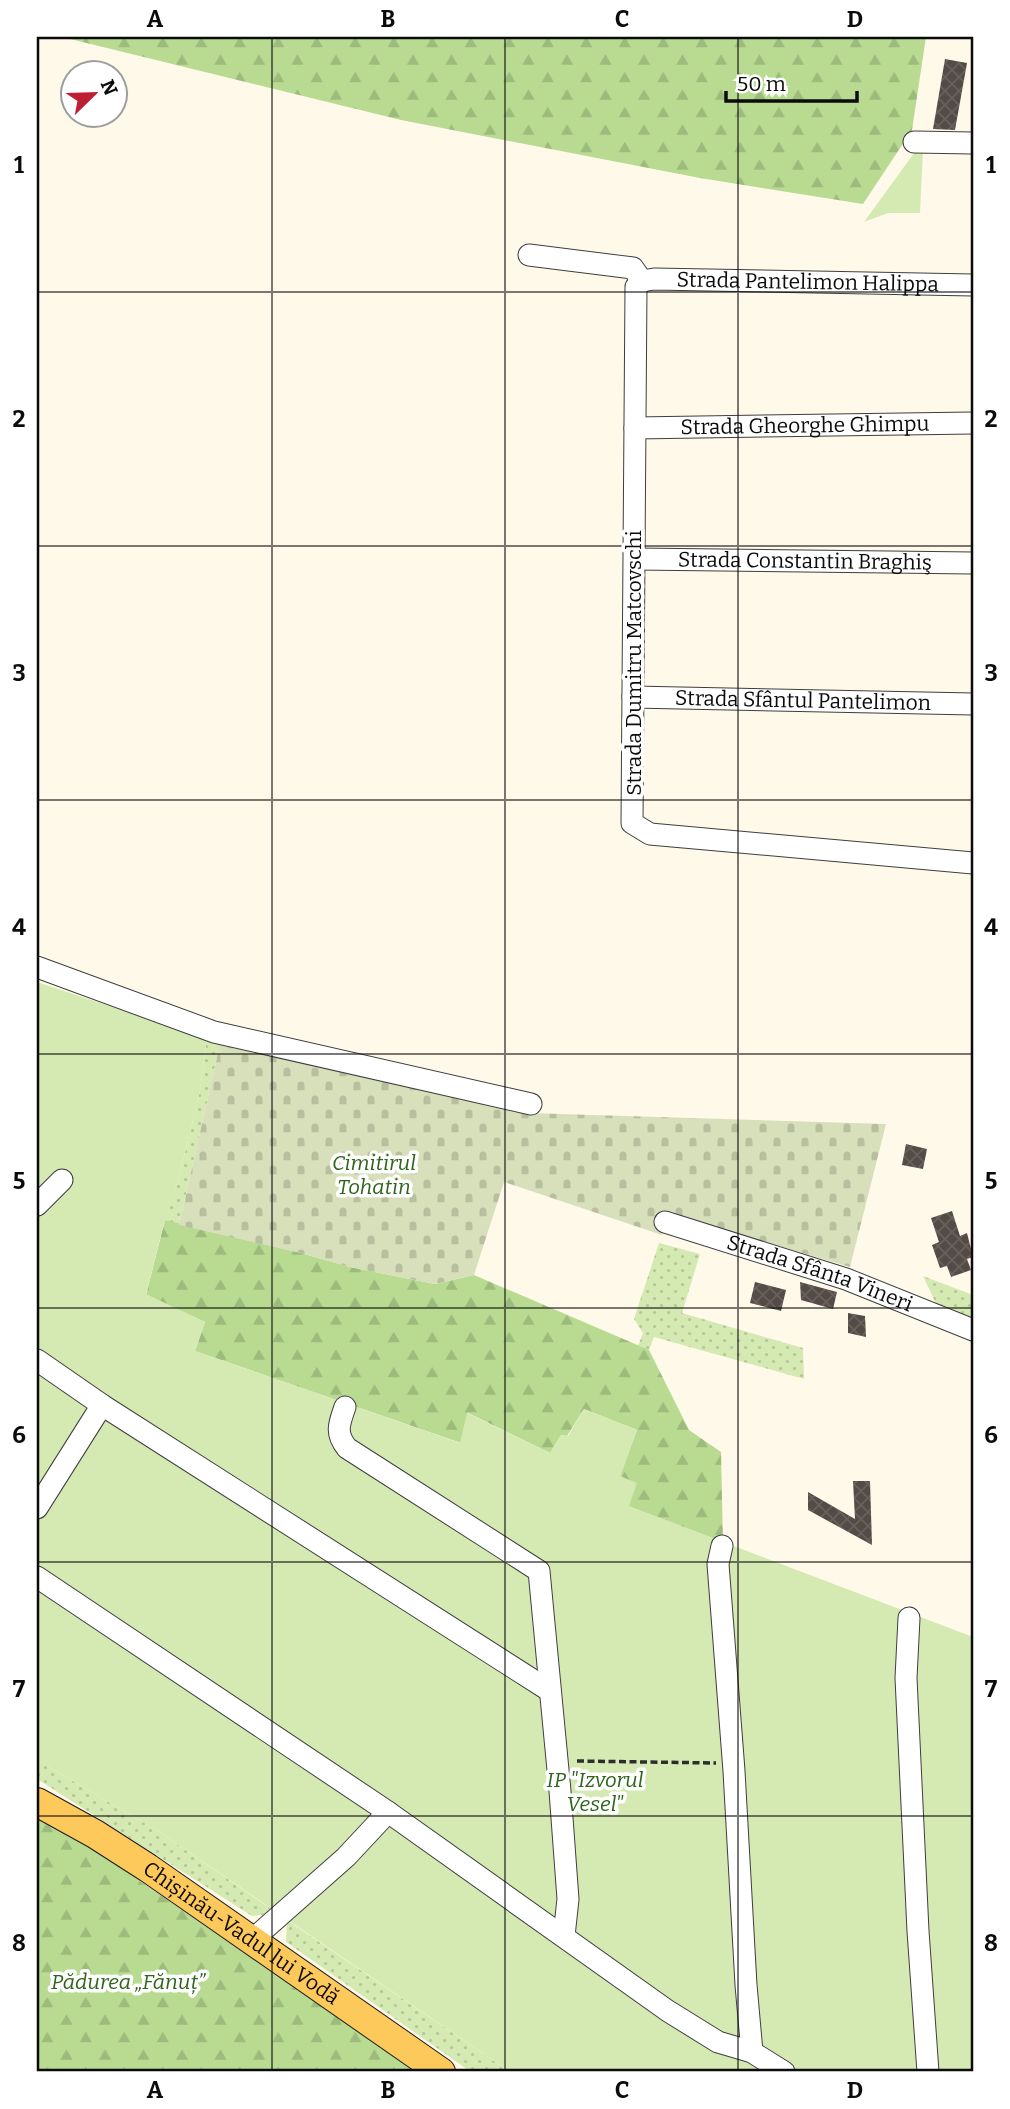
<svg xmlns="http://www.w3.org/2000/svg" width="1010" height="2109" viewBox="0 0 1010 2109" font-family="Bitter,serif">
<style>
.grass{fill:url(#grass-dots)}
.forest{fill:url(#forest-firs)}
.cemetery{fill:url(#cemetery-stones)}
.park{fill:#d4eab2}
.building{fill:url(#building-cross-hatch)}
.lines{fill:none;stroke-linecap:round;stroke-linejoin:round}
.minor-casing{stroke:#3e3e3e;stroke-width:23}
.major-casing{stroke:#1c1c1c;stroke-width:30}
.path{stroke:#2d2d2d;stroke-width:3.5;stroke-dasharray:7 3.5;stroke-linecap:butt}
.minor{stroke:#fff;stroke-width:21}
.major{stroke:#fec95b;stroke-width:28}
.grid{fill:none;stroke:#0b0b0b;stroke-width:2;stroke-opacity:0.55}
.labels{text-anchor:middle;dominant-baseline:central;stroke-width:7;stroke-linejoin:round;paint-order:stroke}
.street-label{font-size:21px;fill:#0b0b0b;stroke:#fff}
.park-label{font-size:21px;font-style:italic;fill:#2f641a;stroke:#fff}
.neatline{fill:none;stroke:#0b0b0b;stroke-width:2.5}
.grid-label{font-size:23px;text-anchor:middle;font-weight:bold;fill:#0b0b0b}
</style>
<defs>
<pattern id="grass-dots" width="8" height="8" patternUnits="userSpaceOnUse" patternTransform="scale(1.75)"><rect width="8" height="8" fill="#d4eab2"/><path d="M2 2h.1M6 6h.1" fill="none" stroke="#b5c798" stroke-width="1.8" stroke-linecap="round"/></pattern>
<pattern id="forest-firs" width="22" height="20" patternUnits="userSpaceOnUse" patternTransform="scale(1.75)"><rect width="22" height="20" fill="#b8db91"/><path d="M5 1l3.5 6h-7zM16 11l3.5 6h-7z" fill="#9dbb7c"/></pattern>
<pattern id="cemetery-stones" width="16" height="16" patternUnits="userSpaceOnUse" patternTransform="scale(1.75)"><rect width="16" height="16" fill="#d7e0bb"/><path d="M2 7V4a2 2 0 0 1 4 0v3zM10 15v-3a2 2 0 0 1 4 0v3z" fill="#b7bf9f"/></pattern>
<pattern id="building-cross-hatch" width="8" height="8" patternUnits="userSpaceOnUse" patternTransform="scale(1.75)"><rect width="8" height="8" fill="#544b47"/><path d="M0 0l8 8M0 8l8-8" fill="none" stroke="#68605d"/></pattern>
</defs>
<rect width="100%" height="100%" fill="#fff9e9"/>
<g class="grass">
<path d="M207,1036L221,1040L179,1225L165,1220L179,1177L200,1091Z"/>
<path d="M659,1243L700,1254L682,1313L803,1348L804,1379L654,1337L649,1350L638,1346L643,1333L634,1319Z"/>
<path d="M923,1276L973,1295V1324L938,1308Z"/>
<path d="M37,1760L158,1831L277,1913L252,1916L37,1779Z"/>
<path d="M287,1920L510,2072H471L286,1942Z"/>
</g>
<g class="forest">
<path d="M62,37H926L912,130L863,204L700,178L401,120Z"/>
<path d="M165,1220L301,1253L350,1267L435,1284L474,1275L649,1350L689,1430L721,1452L723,1542L628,1506L620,1476L637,1430L584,1409L567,1436L561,1435L550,1453L468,1413L461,1443L195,1351L205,1322L146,1295Z"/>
<path d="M37,1816L79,1839L417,2072H37Z"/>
</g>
<path class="cemetery" d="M221,1040L528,1113L886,1124L850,1267L668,1213L662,1235L504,1182L474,1275L435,1284L350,1267L301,1253L179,1225Z"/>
<g class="park">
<path d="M917,149L923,150L920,213H888L864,222Z"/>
<path d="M37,982L194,1034L207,1036L200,1091L179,1177L162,1231L146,1294L205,1322L195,1351L460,1443L467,1413L550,1453L561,1435L568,1436L584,1409L637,1430L620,1476L637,1483L629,1506L973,1637V2072H510L158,1831L37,1760Z"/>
</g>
<g class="building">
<path d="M945,59L967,63L955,130L933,129Z"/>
<path d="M906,1144L927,1149L923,1169L902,1165Z"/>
<path d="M952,1211L960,1236L967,1233L973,1257L967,1259L971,1270L951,1277L947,1266L940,1268L932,1245L939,1242L931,1218Z"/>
<path d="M755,1282L786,1290L781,1311L750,1303Z"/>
<path d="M800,1282L837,1292L833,1309L801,1300Z"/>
<path d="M848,1313L865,1316L866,1337L848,1333Z"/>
<path d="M853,1481H870L872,1545L808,1510V1492L855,1519Z"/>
</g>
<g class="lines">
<g class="minor-casing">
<g id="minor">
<path d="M914,142L973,143"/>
<path d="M529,255L633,268L642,281"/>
<path d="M642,281L636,287L632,823L650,834L973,863"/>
<path id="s1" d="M642,281L654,279L973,285"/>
<path id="s2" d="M635,428L973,423"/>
<path id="s3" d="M635,559L973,563"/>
<path id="s4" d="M633,697L973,704"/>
<path d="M37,967L214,1032L531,1104"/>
<path d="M37,1205L62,1180"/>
<path id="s5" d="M665,1222L846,1279L973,1330"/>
<path d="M37,1360L102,1405L550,1691"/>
<path d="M345,1407C339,1424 335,1433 347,1448L539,1571L560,1791L568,1899L564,1936"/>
<path d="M37,1508L102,1405"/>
<path d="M722,1546L718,1564L734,1771L746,1985L752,2052"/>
<path d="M37,1577L388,1812L668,2011L718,2042L752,2052L784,2072"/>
<path d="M909,1618L906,1678L918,1931L928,2072"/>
<path d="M251,1941L346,1857L388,1812"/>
</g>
</g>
<g class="major-casing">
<g id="major">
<path id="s6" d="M37,1802L95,1834L148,1868L441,2072"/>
</g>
</g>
<path class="path" d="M577,1761L716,1763"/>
<use href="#minor" class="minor"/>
<use href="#major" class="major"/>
</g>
<path class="grid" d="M272,37V2072M505,37V2072M738,37V2072M37,292H973M37,546H973M37,800H973M37,1054H973M37,1308H973M37,1562H973M37,1816H973"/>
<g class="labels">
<g class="street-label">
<text stroke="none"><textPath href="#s1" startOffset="166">Strada Pantelimon Halippa</textPath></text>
<text stroke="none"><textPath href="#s2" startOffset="170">Strada Gheorghe Ghimpu</textPath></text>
<text stroke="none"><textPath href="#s3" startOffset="170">Strada Constantin Braghiş</textPath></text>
<text transform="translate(634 663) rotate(-90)">Strada Dumitru Matcovschi</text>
<text stroke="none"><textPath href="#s4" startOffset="170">Strada Sfântul Pantelimon</textPath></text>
<text stroke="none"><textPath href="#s5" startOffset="163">Strada Sfânta Vineri</textPath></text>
<text stroke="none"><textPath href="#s6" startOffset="243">Chișinău-Vadul lui Vodă</textPath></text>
</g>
<g class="park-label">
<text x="374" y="1163">Cimitirul<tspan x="374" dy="24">Tohatin</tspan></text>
<text x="595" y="1780">IP "Izvorul<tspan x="595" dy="24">Vesel"</tspan></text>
<text x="128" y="1982">Pădurea „Fănuț”</text>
</g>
</g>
<rect width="1010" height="2109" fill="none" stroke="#ffffff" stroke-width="77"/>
<g transform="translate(94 94) rotate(67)"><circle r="33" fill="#ffffff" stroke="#9d9d9d" stroke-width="2"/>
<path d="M0-5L12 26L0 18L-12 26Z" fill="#bf1f33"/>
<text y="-10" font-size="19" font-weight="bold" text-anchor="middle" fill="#0b0b0b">N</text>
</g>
<path d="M726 91v10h131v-10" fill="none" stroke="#0b0b0b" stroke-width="3.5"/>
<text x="737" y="91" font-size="21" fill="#0b0b0b" stroke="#ffffff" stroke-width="5" paint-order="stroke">50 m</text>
<rect x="38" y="38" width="934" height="2032" class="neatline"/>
<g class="grid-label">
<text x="155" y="27">A</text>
<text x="388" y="27">B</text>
<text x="622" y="27">C</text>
<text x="855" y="27">D</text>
<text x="19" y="173">1</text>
<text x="991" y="173">1</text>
<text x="19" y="427">2</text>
<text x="991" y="427">2</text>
<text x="19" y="681">3</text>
<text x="991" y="681">3</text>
<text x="19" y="935">4</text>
<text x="991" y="935">4</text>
<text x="19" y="1189">5</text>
<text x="991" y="1189">5</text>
<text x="19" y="1443">6</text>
<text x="991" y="1443">6</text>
<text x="19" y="1697">7</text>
<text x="991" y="1697">7</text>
<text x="19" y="1951">8</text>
<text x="991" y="1951">8</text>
<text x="155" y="2098">A</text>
<text x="388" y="2098">B</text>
<text x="622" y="2098">C</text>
<text x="855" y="2098">D</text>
</g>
</svg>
